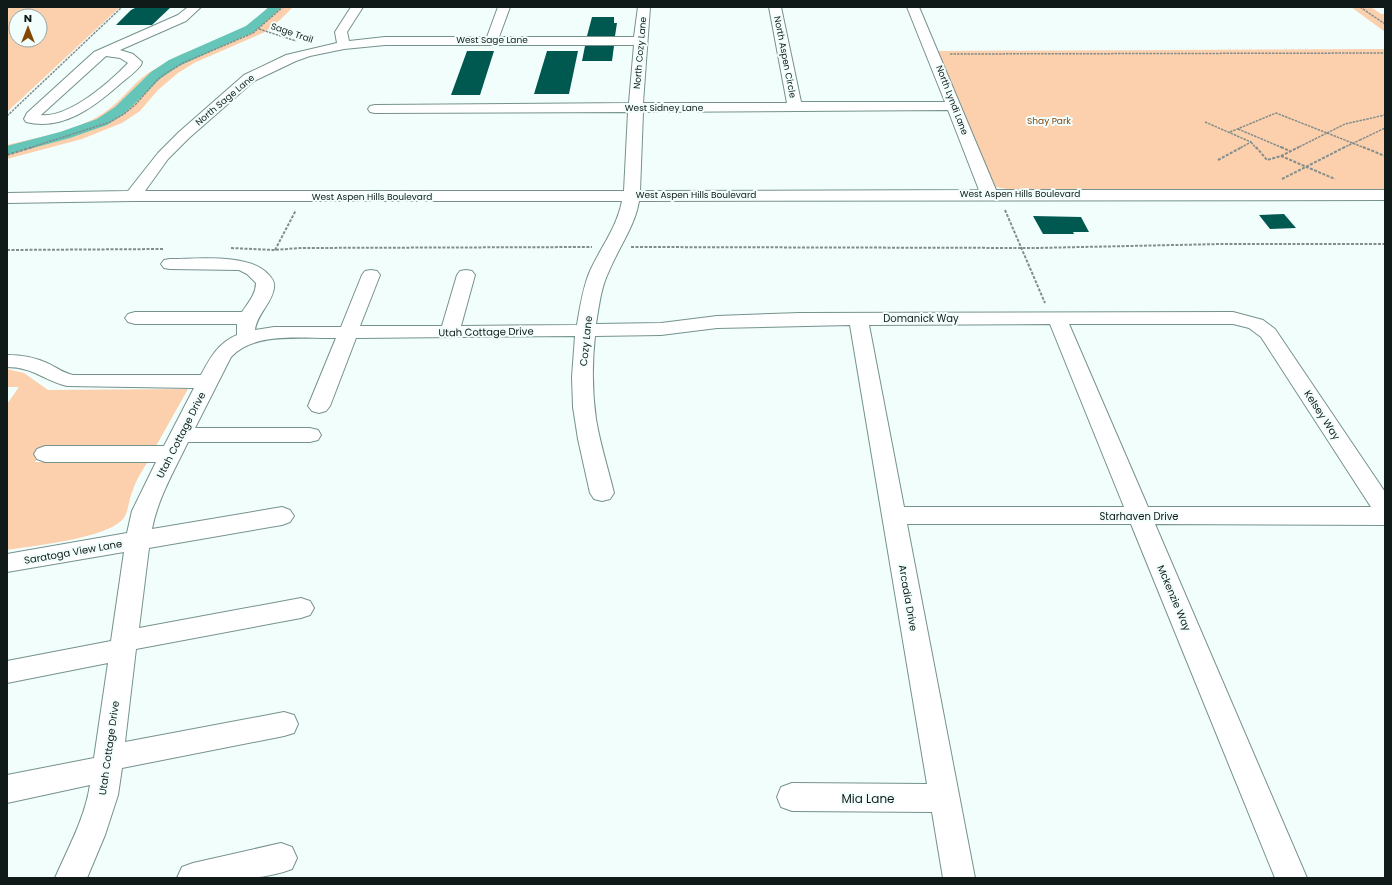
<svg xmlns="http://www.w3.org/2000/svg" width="1392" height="885" viewBox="0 0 1392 885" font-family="Poppins,sans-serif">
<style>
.green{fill:#fcd0ad;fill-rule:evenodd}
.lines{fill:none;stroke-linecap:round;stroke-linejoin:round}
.canal{fill:#65c5b8;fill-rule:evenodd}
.building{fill:#005951}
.minor-casing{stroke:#75928d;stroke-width:2}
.path-far1{stroke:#828e8c;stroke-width:1.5;stroke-dasharray:2.5 1;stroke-linecap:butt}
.path{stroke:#828e8c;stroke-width:2;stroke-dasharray:3 1.5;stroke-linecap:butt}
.minor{fill:#fff;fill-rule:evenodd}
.path-bridge{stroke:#828e8c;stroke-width:1.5;stroke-dasharray:2.5 1;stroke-linecap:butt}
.labels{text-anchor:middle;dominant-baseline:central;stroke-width:4;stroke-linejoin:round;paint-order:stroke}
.far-street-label{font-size:9px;fill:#0f1a19;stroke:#f2fefc}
.far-park-label{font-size:9px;fill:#7e4812;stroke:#f2fefc}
.street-label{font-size:10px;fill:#0f1a19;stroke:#f2fefc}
.near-street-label{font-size:12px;fill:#0f1a19;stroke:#f2fefc}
</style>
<rect width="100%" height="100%" fill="#f2fefc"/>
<g class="green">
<path d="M7,7H120L7,112ZM16,16H40V40H16Z"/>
<path d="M268,7H293L280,20L265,32L194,63L178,73L158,90L140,111L122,123L82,139L7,159V145C39,137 83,130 109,109C125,97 137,78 155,69C165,63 176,56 187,52C216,41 247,32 268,7Z"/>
<path d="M1351,7H1371L1381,14H1385V32Z"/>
<path d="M1385,49V190L1017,191L985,185L932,51Z"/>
<path d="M7,369L24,373L48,390L188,389L156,446L46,447L35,462L147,463C142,471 136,480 133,490C129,498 129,508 125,516C114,538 31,546 7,550V404L19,387H7Z"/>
</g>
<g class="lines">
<path class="canal" d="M269,7H282L254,32L179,66L161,78L125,113L107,125L70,138L7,155V146L60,132L97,119L115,107L151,72L169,60L246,26Z"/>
</g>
<g class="building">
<path d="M137,7H171L152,25H116L131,10Z"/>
<path d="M592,17H614V23H617L615,36H587Z"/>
<path d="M585,46H614L612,61H582Z"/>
<path d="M467,51H494L480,95H451Z"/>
<path d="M547,51H578L569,94H534Z"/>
<path d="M1284,214L1296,228L1270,229L1259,215Z"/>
<path d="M1033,216L1081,217L1089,232H1073L1074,234H1043Z"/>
</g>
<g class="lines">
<g class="minor-casing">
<g id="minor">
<path d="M188,7H201L186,21L120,50L133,54L142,62L141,65C136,72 127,78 120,84C94,107 63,131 26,122L24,119L27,113L94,52L178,15ZM106,56L120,58L128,63C110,82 69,118 41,115Z"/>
<path d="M351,7H363L347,32L349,41L385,37H487L498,7H510L499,37H634L638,7H650L643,103H787L769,7H781L801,102H945L907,7H919L996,190H1385V200L639,201C635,226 619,247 609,271C601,287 599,306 596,324L661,323L717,316L800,313L1233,312L1263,320L1275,329L1385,492V525L1155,524L1307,878H1275L1131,524H907L975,878H943L932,812L792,811L781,807L777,797L781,787L792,783L927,784L850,325L717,328L661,335L595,336C592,363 592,391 596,419C600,444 608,468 614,493L610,499L602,501L594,499L590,493L578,439L573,407L572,377L575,336L356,338L330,406L326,411L319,413L312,411L308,406L336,338C303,339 255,331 231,357L195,428H310L318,430L321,435L318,440L310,442H188C174,471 158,498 152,529L282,507L290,510L294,516L290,522L282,525L149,548L139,628L301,598L310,601L314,608L310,615L301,618L136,649L125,742L284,712L294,715L298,724L294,733L284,736L122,768L118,795L105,835L87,878H55C68,848 85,818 90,785L7,803V775L94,758L108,663L7,683V661L111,641L124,552L7,572V554L127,533L132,511L156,462H45L37,459L34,454L37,449L45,446H164L194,388L67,386C43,380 33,367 7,367V355C21,355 34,357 47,363C56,367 63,373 73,375H201C210,358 218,343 237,335V324H135L128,322L125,318L128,314L135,312H242C248,303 256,294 256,283L247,274L239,270L170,269L164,268L161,264L164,260L170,259C197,259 249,253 268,274C272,278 275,282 274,288C272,303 257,314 255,330L274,327H341L362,275L365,271L371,270L377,271L380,275L360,326H442L457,275L460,271L466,270L472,271L475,275L461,326L577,325C580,307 583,287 590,271C601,247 617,227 622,201H133L7,203V193L128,191L158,153L179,132L244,75L286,55L337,43L335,32ZM385,45H634L629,103L375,105L370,106L368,109L370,112L375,113L628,112L624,191H145L168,159L189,138L254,81L296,61L310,56L344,49ZM948,110L979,190L640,191L643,112ZM1050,324L1124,507H904L869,325ZM1069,324H1233L1249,328L1261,337L1371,507H1148Z"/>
<path d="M281,843L292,847L297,858L292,869C256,883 215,878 177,878L182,867L193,863Z"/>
</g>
</g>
<g class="path-far1">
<path d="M1360,7L1385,24"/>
<path d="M259,29L296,41"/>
<path d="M950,54L1385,53"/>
<path d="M7,116L122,7"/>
<path d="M1205,122L1251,142L1240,148"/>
<path d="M1238,129L1283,148"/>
<path d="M1230,132L1276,113L1327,133L1297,148"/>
<path d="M1327,133L1365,148"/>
<path d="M1327,133L1345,124L1385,115"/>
<path d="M1360,140L1385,128"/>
<path d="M1251,142L1256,148"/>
<path d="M29,148L110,122L124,114L136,104L158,79L168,72L183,63L253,33L283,7"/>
<path d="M1343,148L1349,145"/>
</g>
<g class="path">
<path d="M1256,147L1267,160L1281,156L1299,147"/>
<path d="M1281,147L1290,151"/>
<path d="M1363,147L1385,156"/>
<path d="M7,155L33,147"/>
<path d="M1281,156L1335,179"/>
<path d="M1218,160L1242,147"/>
<path d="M1282,179L1345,147"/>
<path d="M1005,210L1045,303"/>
<path d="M631,247L1036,248L1221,244H1385"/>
<path d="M231,248L274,250L300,248L592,247"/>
<path d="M7,250L164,249"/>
<path d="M275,250L296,210"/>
</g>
<use href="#minor" class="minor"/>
<path class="path-bridge" d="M1349,145L1360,140"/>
</g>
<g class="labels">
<g class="far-street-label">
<text transform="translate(292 33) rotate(19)">Sage Trail</text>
<text x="492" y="40">West Sage Lane</text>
<text transform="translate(640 53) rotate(-85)">North Cozy Lane</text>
<text transform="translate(785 57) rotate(79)">North Aspen Circle</text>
<text transform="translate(225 100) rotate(-40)">North Sage Lane</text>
<text transform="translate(952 100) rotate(69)">North Lyndi Lane</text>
<text x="664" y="108">West Sidney Lane</text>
<text x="1020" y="194">West Aspen Hills Boulevard</text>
<text x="696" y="195">West Aspen Hills Boulevard</text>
<text x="372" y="197">West Aspen Hills Boulevard</text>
</g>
<g class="far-park-label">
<text x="1049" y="121">Shay Park</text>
</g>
<g class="street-label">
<text x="921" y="318">Domanick Way</text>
<text transform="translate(486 332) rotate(-1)">Utah Cottage Drive</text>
<text transform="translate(586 341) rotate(-84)">Cozy Lane</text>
<text transform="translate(1322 415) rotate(57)">Kelsey Way</text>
<text transform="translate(181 435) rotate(-63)">Utah Cottage Drive</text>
<text x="1139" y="516">Starhaven Drive</text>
<text transform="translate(73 552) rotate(-10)">Saratoga View Lane</text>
<text transform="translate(908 598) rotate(80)">Arcadia Drive</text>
<text transform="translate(1174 598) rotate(67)">Mckenzie Way</text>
<text transform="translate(109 748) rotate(-82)">Utah Cottage Drive</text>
</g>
<g class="near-street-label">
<text x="868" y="798">Mia Lane</text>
</g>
</g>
<rect width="1392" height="885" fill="none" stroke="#0f1a19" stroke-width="16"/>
<g transform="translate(28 28)"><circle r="19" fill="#f2fefc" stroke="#97a3a1"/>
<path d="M0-3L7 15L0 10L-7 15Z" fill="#834702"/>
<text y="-6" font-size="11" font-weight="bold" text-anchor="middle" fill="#0f1a19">N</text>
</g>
</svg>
